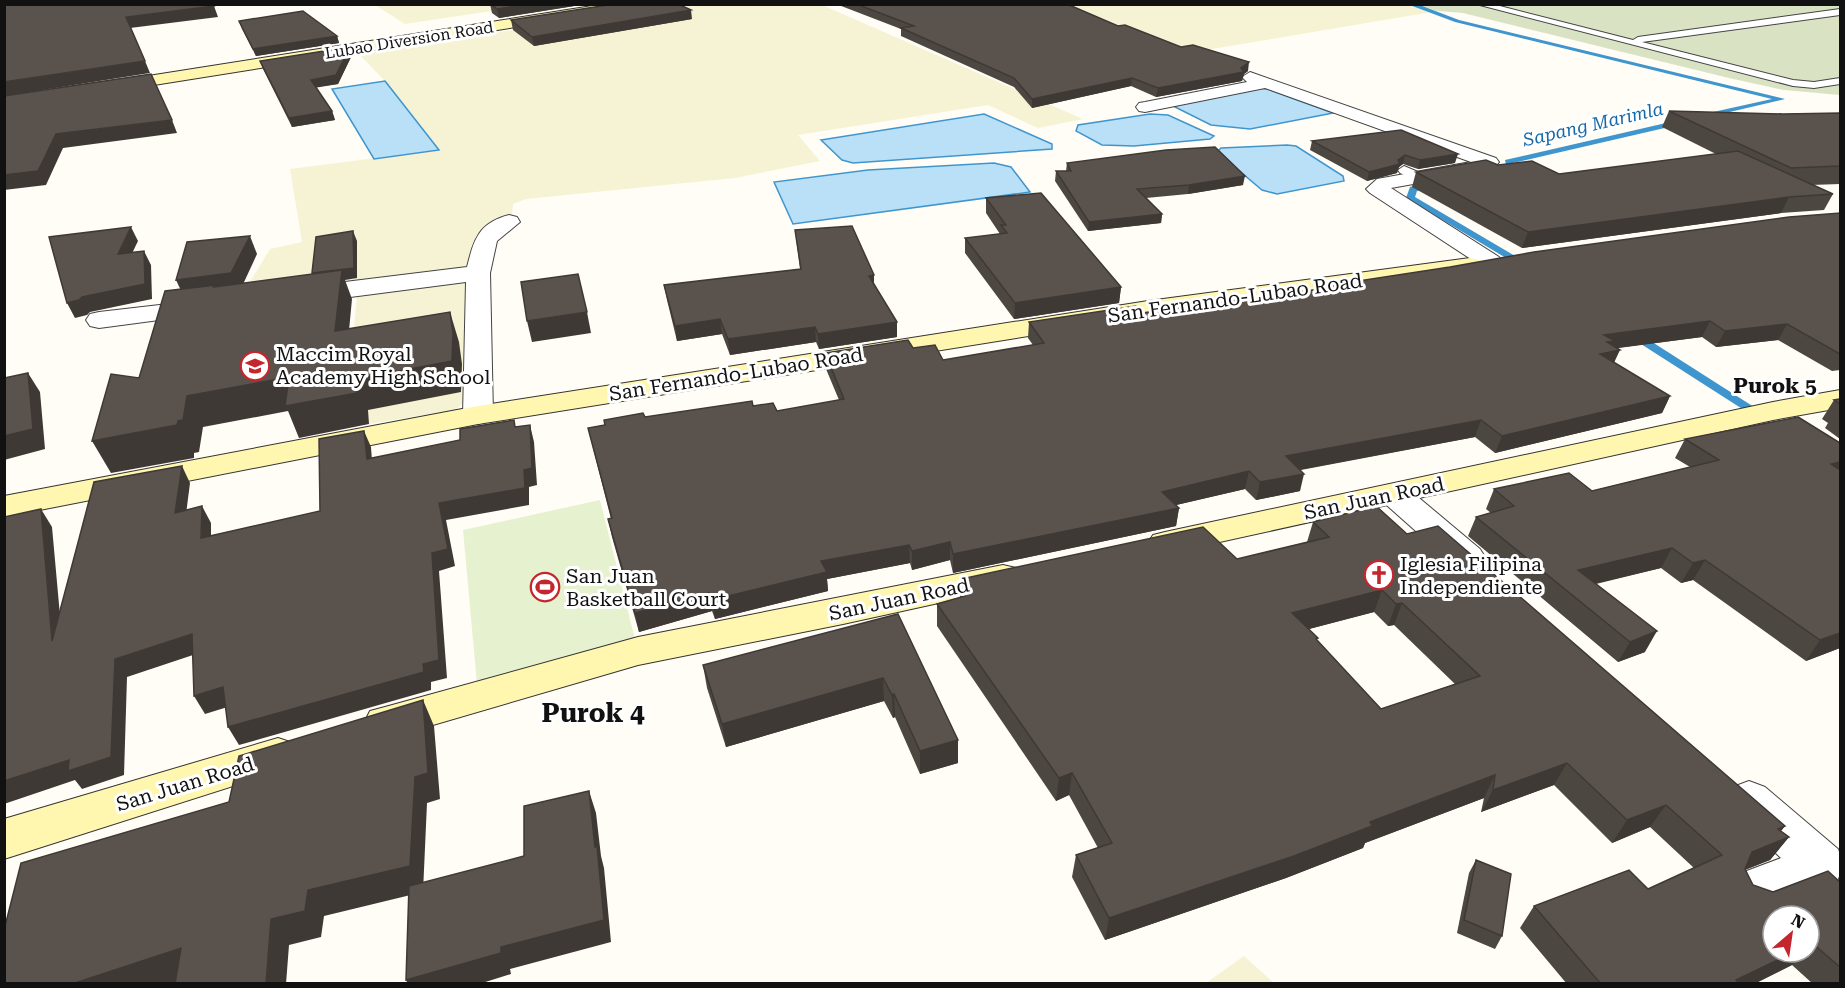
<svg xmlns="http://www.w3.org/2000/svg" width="1845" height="988" viewBox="0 0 1845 988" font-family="'Roboto Serif',serif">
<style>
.farmland{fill:#f6f3d4}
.cemetery{fill:#d9e3c4}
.pitch{fill:#e6f2cf}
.water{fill:#b9e0f7;stroke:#3f96cf;stroke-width:1.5}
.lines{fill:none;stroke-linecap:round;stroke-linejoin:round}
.stream{fill:#3f96cf;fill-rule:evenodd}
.lane-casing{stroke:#444;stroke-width:2}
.street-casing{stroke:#444;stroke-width:2}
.secondary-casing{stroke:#333;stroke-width:2}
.lane{fill:#fff;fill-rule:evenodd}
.street{fill:#fff;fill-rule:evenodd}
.secondary{fill:#fff6b0;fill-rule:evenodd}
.wall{fill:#4d4742;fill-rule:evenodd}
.shaded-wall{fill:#3f3936}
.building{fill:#5a524d;stroke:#3f3936;stroke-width:1.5;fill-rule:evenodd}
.labels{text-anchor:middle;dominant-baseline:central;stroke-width:6;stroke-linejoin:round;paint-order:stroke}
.far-street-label{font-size:16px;fill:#111;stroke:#fff}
.far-water-label{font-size:18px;font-style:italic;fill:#1768a6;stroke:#fff}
.street-label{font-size:20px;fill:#111;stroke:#fff}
.poi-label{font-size:20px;fill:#111;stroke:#fff;text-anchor:start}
.neighbourhood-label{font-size:21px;font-weight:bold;fill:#111;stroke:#fff}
.near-neighbourhood-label{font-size:26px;font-weight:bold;fill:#111;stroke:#fff}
</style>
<rect width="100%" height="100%" fill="#fffdf5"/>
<g class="farmland">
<path d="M1419,4L1438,11L1188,53L1055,5Z"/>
<path d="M375,5H531L405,24Z"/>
<path d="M673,5H822L1083,119L1038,128L988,105L798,135L820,161L735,178L526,199L513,204L512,216L481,237L467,400L455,410L345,428L358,282L239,300L270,249L302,242L290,169L438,150L385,81L359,54Z"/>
<path d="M1244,956L1274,983H1206Z"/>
</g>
<path class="cemetery" d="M1419,5H1840V95L1784,90L1729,78L1463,13L1438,11Z"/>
<path class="pitch" d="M600,500L636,643L477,684L463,530Z"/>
<g class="water">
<path d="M385,81L439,150L374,159L332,89Z"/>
<path d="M1259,88L1267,89L1333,113L1250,129L1211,125L1175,107L1178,104Z"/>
<path d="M984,114L1052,144V149L853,163L842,160L821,140Z"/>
<path d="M1150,114L1168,115L1214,136L1210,139L1134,146L1102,145L1076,131L1078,125Z"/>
<path d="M1287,145L1296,146L1343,176L1344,181L1277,194L1262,190L1217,152L1221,148Z"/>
<path d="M994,163L1011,167L1030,192L793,224L774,182L868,170Z"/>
</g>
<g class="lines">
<g class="stream">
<path d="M1407,4H1417L1459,20L1785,99L1704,118V114L1772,99L1455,22Z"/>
<path d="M1679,120L1683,122L1682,124L1513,163L1515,172L1503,175L1499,172L1507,169L1505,160Z"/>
<path d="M1431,182L1434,183V187L1417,191L1415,197L1527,263V267H1521L1406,198L1410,187Z"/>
<path d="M1634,332L1638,333L1754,407L1748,411L1744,410L1630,337L1629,335Z"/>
</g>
<g class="lane-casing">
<g id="lane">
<path d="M1476,4H1492L1633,40L1638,37L1840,9V15L1642,42L1793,80L1814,82L1840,78V84L1814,88L1793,86Z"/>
<path d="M1404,166L1425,175L1427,178L1421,182L1400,173L1398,170Z"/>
</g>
</g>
<g class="street-casing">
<g id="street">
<path d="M1250,72L1496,158L1499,162L1493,169L1486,171L1391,188L1499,257L1503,262L1499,267L1491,269L1483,267L1370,193L1366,189L1377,179L1471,162L1265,88L1145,112L1139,111L1136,107L1139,103L1145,102L1247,82L1242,77Z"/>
<path d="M509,215L517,217L520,222L497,241L490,273L493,415L489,421L478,424L467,421L463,415L466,282L304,303L295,300L291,295L295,290L304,287L467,267C474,240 478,223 509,215Z"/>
<path d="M203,300L212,303L216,308L212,313L99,328L90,326L86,320L90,314L99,312Z"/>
<path d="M1394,484L1406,487L1480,549L1485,557L1480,565L1467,569L1454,565L1382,501L1378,494L1382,487Z"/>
<path d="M1749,781L1765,787L1838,849C1842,858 1842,870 1838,879L1753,912L1736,905L1729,890L1736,875L1781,858L1733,813L1727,800L1733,787Z"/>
</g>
</g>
<g class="secondary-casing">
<g id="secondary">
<path d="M605,4H642L635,8L110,92L104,91L101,87L104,83L110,82Z"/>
<path d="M1470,258L1479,260L1482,265L1479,270L1148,317L478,424L4,517V496L478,406L1148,301Z"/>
<path d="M1840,390V408L1773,420L1165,554L1153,551L1148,543L1153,535L1165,532L1773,402Z"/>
<path d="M1003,565L1016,568L1021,577L1016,586L843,624L638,665L385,739L370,735L364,723L370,711L385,707L638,637Z"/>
<path d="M278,738L293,743L300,755L293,767L4,859V819Z"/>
</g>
</g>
<use href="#lane" class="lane"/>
<use href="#street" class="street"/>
<use href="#secondary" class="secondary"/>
</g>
<g class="wall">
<path d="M490,4H587L499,18L492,13Z"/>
<path d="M836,4H1067L1118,26L1248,71L1244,74L1242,81L1156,97L1131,86L1032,108L1014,87L901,36V29Z"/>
<path d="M692,19L534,46L513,30L511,20Z"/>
<path d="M239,21L337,36L339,43L256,56L242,29Z"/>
<path d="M350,47L352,55L338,84L316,87L332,111L335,120L292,127L263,69L260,61Z"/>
<path d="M1669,111L1783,114L1840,113V184L1811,185L1833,194L1824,210L1781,213L1522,248L1412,187L1416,172L1498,165L1559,174L1716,154L1662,127Z"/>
<path d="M1312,141L1455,163L1418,169L1403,164L1399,167L1397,173L1367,181L1310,150Z"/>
<path d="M1067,163L1243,185L1188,194L1146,198L1162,214L1161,223L1088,231L1055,181L1056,171H1066Z"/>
<path d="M986,198L1121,287L1119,303L1014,319L965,253V238L1000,234L986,213Z"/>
<path d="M1840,213V370L1832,371L1778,340L1716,347L1702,337L1616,348L1614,363L1670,396L1662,413L1495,453L1475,437L1301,470L1300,491L1256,500L1245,489L1176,505L1179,508L1176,526L953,573L950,560L912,570L910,563L827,579L828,591L715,619L712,611L639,632L612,537L608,519H611L588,428L645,417L753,406L777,411L839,400L826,369L825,353L913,348L943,360L1033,345L1028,338L1029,322L1142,313L1318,289L1319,287Z"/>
<path d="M795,230L874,275V284L897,337L819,349L816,342L730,355L722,334L677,341L667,300L664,285L800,269Z"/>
<path d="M1840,399V439L1825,428L1828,423L1822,419L1834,400Z"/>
<path d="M1685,439L1840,443V648L1806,661L1693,580L1681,583L1661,568L1596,584L1645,652L1618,662L1468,536L1476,517L1491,513L1486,509L1494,489L1592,491L1690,467L1675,458Z"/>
<path d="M1313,522L1407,534L1785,826L1781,831L1789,837L1770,860L1745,870L1753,885L1773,892L1840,882V984H1813L1792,965L1754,984H1567L1520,928L1534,906L1648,889L1694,868L1650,827L1612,843L1554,785L1481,812L1484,798L1365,843L1363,848L1286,878L1105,940L1072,877L1076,855L1098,848L1069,795L1056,801L937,626V604L960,598L961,579L1237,559L1307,542ZM1374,612L1388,626L1394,625L1455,684L1381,709L1317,640L1309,629ZM1809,916V952H1773Z"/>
<path d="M898,614L958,740V763L920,774L895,717L893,718L884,701L726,747L707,688L703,665Z"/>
<path d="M1476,860L1502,936L1495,949L1457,933L1469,873Z"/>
</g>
<g class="shaded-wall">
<path d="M528,4H587L499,18L497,9Z"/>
<path d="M214,6L218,17L130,28L126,17Z"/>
<path d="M691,10L692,19L534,46L532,37Z"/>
<path d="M337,36L339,43L256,56L253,49Z"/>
<path d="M350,47L352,55L338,84L314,88L311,80Z"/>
<path d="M145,61L150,73L4,96V82Z"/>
<path d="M1249,62L1248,71L1244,74L1242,81L1156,97L1158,88L1241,68Z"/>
<path d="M1132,78L1131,86L1032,108V99Z"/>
<path d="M332,111L335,120L292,127L289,118Z"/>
<path d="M172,120L177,133L63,148L46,185L4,190V175L56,134Z"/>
<path d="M1458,154L1455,163L1418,169L1420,160Z"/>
<path d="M1405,155L1403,164L1399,167L1397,173L1367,181L1369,172L1398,160Z"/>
<path d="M1245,176L1243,185L1188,194L1189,185Z"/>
<path d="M1789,197L1781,213L1522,248L1528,232Z"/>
<path d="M1162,214L1161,223L1088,231L1089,222Z"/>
<path d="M131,227L138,241L125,268L118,254Z"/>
<path d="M353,231L357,241V278L345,280L352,299L346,362L312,273Z"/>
<path d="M250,236L257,254L239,293L185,299L176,280Z"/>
<path d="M144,251L151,265L152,299L90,312L87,315L75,318L67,303L82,297Z"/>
<path d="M874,275V290L869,276Z"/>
<path d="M1121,287L1119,303L1014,319L1015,303Z"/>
<path d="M450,312L459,342L462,364L461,392L368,410L369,424L299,438L288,411L203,427L199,452L194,453V458L111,473L92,441L178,421L187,396L289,377L356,379Z"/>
<path d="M587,312L591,333L532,342L527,321Z"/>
<path d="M720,319L722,334L677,341L675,326Z"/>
<path d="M1710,321L1702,337L1611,349L1620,350L1612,367L1593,371L1604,335Z"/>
<path d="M897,322V337L819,349L818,334Z"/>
<path d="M1787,324L1778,340L1716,347L1725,331Z"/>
<path d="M815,327L816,342L730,355L728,339Z"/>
<path d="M28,373L40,392L45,449L4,460V436Z"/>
<path d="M1670,396L1662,413L1495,453L1502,436Z"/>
<path d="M1481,420L1475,437L1282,473L1286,456Z"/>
<path d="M530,425L534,442L537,485L529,487V505L446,520L455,566L439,571L447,678L431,682V690L239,745L228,727L423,664L432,553L439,503L524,470Z"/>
<path d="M364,431L371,447L373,476L367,459Z"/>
<path d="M1840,452V478L1831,464Z"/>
<path d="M182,466L190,483L184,530L175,513Z"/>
<path d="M1249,471L1245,489L1159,509L1162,492Z"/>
<path d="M1304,474L1300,491L1256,500L1260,482Z"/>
<path d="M202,506L211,523V556L201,538Z"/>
<path d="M1179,508L1176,526L953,573V554Z"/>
<path d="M41,509L52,527L64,660L52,641Z"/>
<path d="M950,542V560L912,570V551Z"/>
<path d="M909,545L910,563L827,579L828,591L715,619L712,600L821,561Z"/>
<path d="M1672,548L1661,568L1568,590L1578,570Z"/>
<path d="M1705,560L1693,580L1681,583L1693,563Z"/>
<path d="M1382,590L1374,612L1286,635L1292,613Z"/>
<path d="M709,593L712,611L639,632L635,613Z"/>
<path d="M1402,603L1394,625L1388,626L1396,604Z"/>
<path d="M1657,631L1645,652L1618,662L1630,642Z"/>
<path d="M1840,633V648L1806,661L1820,640Z"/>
<path d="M192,634L202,652L127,677L124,775L82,789L75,780L4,804V781L69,760L115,659Z"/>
<path d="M883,678L884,701L726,747L722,724Z"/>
<path d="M223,687L234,705L205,714L194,696Z"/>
<path d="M894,694L895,717L893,718L892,695Z"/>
<path d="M423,700L434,726L440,799L427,803L423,892L324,916L321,937L289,945L286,984H266L271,919L308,890Z"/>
<path d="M958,740V763L920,774V751Z"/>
<path d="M1567,763L1554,785L1481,812L1493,790Z"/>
<path d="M1072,773L1069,795L1056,801L1059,778Z"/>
<path d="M1495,775L1484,798L1365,843L1363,848L1286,878L1105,940L1109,918Z"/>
<path d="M589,791L596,813L601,856L604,868L611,942L510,969L511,974L479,984H408L406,980L501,947L595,847Z"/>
<path d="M1666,805L1650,827L1612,843L1627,820Z"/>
<path d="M1785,826L1769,845L1789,837L1770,860L1734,874L1752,852L1778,829Z"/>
<path d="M181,948L201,974L171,984H72Z"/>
<path d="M1794,952H1804L1792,965L1754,984H1733L1736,980Z"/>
</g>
<g class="building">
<path d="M4,4H212L214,6L126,17L145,61L4,82Z"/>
<path d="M491,4H528L497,9Z"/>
<path d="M614,4H678L691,10L532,37L511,20Z"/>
<path d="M856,4H1067L1118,26L1125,25L1181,47L1193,45L1249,62L1241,68L1244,72L1158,88L1132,78L1032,99L1014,78L901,28L914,26Z"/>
<path d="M303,11L337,36L253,49L239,21Z"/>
<path d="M350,47L336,75L311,80L332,111L289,118L260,61Z"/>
<path d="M151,74L172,120L56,134L38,171L4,175V96Z"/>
<path d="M1669,111L1783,114L1840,113V166L1791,168Z"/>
<path d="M1401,130L1458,154L1420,160L1405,155L1398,160L1400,164L1369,172L1312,141Z"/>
<path d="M1215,147L1245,176L1189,185L1137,189L1162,214L1089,222L1056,171H1071L1067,163L1166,150Z"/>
<path d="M1738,151L1833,194L1789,197L1528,232L1416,172L1486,160L1498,165L1532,161L1559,174Z"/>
<path d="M1041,193L1121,287L1015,303L965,238L1007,233L1001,225H1006L986,198Z"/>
<path d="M1840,213V354L1787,324L1725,331L1710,321L1604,335L1615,341L1607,342L1620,350L1600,354L1670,396L1502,436L1481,420L1286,456L1304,474L1260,482L1249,471L1162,492L1179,508L953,554L950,542L912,551L909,545L821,561L827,572L712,600L709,593L635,613L608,519L612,518L588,428L605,425L604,420L643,413L645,417L752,401L753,406L773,403L777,411L844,399L825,353L908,340L913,348L935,345L943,360L1044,343L1029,322L1136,306L1142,313L1177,308L1321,289L1319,287L1450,267L1534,252L1789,217Z"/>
<path d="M852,226L874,275L869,276L897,322L818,334L815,327L728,339L720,319L675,326L664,285L801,269L795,230Z"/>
<path d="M131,227L118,254L144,251L145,284L82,297L79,300L67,303L49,237Z"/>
<path d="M353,231L354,268L312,273L316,237Z"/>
<path d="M250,236L231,273L176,280L187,242Z"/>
<path d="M342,270L335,331L450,312L453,334L452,361L356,379L357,393L285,406L289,377L187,396L183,420L178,421L177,425L92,441L111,374L139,378L165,291L216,285L214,287Z"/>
<path d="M578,274L587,312L527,321L521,282Z"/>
<path d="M28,373L33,429L4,436V378Z"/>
<path d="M1840,399V404L1834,400Z"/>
<path d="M1798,417L1840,443V462L1831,464L1840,470V633L1820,640L1705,560L1693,563L1672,548L1578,570L1657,631L1630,642L1476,517L1514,506L1494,489L1569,473L1592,491L1719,460L1685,439Z"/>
<path d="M514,420L515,427L530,425L532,468L524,470L525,488L439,503L448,549L432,553L439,660L423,664L424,672L228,727L223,687L194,696L192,634L115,659L111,757L68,771L69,760L4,781V517L41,509L52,641L94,482L182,466L175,513L202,506L201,538L320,511L319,439L364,431L367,459L460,440V429Z"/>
<path d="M1376,506L1407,534L1438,526L1785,826L1778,829L1789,837L1752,852L1745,869L1753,885L1773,892L1828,871L1840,882V967L1812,943L1809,945V916H1773V952H1794L1736,980L1740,984H1601L1534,906L1629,870L1648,889L1722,855L1666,805L1627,820L1567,763L1493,790L1495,775L1370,822L1372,826L1294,856L1109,918L1076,855L1112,843L1072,773L1059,778L937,604L965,596L961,579L1203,527L1237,559L1329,537L1313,522ZM1382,590L1396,604L1402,603L1480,676L1381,709L1316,639L1318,638L1292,613Z"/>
<path d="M898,614L958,740L920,751L894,694L892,695L883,678L722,724L703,665Z"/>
<path d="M423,700L428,773L415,777L410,866L308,890L305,911L271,919L266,984H175L181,948L72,984H4V930L21,863L229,802L239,756Z"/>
<path d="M589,791L595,847L597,846L604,920L501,947V953L406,980L409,886L524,856V806Z"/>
<path d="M1476,860L1511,874L1502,936L1464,920Z"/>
</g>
<defs>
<g id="school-ring" transform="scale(1.5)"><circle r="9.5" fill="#fff" stroke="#c4262e" stroke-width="1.5"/><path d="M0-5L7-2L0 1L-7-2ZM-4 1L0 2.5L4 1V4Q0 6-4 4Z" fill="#c4262e"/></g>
<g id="church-ring" transform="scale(1.5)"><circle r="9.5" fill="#fff" stroke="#c4262e" stroke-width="1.5"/><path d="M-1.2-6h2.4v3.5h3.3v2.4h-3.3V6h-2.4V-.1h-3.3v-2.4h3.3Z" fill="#c4262e"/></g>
<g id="stadium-ring" transform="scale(1.5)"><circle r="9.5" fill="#fff" stroke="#c4262e" stroke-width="1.5"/><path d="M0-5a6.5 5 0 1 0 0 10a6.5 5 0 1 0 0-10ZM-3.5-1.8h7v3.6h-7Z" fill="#c4262e"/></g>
</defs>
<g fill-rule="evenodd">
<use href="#school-ring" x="255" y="366"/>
<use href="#church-ring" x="1379" y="575"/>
<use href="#stadium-ring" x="545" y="587"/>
</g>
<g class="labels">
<g class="far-street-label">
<text transform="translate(409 40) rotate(-9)">Lubao Diversion Road</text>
</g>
<g class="far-water-label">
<text transform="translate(1593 124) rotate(-13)">Sapang Marimla</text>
</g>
<g class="street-label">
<text transform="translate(1235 298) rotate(-8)">San Fernando-Lubao Road</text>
<text transform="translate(736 374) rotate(-9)">San Fernando-Lubao Road</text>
<text transform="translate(1374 498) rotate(-12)">San Juan Road</text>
<text transform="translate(899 599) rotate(-12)">San Juan Road</text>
<text transform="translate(185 784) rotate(-17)">San Juan Road</text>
</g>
<g class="poi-label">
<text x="276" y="354">Maccim Royal<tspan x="276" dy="23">Academy High School</tspan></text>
<text x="1400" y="564">Iglesia Filipina<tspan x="1400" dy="23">Independiente</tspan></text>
<text x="566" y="576">San Juan<tspan x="566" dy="23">Basketball Court</tspan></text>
</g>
<g class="neighbourhood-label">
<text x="1775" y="386">Purok 5</text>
</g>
<g class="near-neighbourhood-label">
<text x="593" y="713">Purok 4</text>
</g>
</g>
<rect width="1845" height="988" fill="none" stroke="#111111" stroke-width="12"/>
<g transform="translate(1791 934) rotate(29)"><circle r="28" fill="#ffffff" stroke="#a0a0a0" stroke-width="1.5"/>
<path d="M0-4.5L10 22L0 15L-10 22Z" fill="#c4262e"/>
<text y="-9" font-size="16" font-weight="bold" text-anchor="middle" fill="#111111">N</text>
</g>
</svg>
